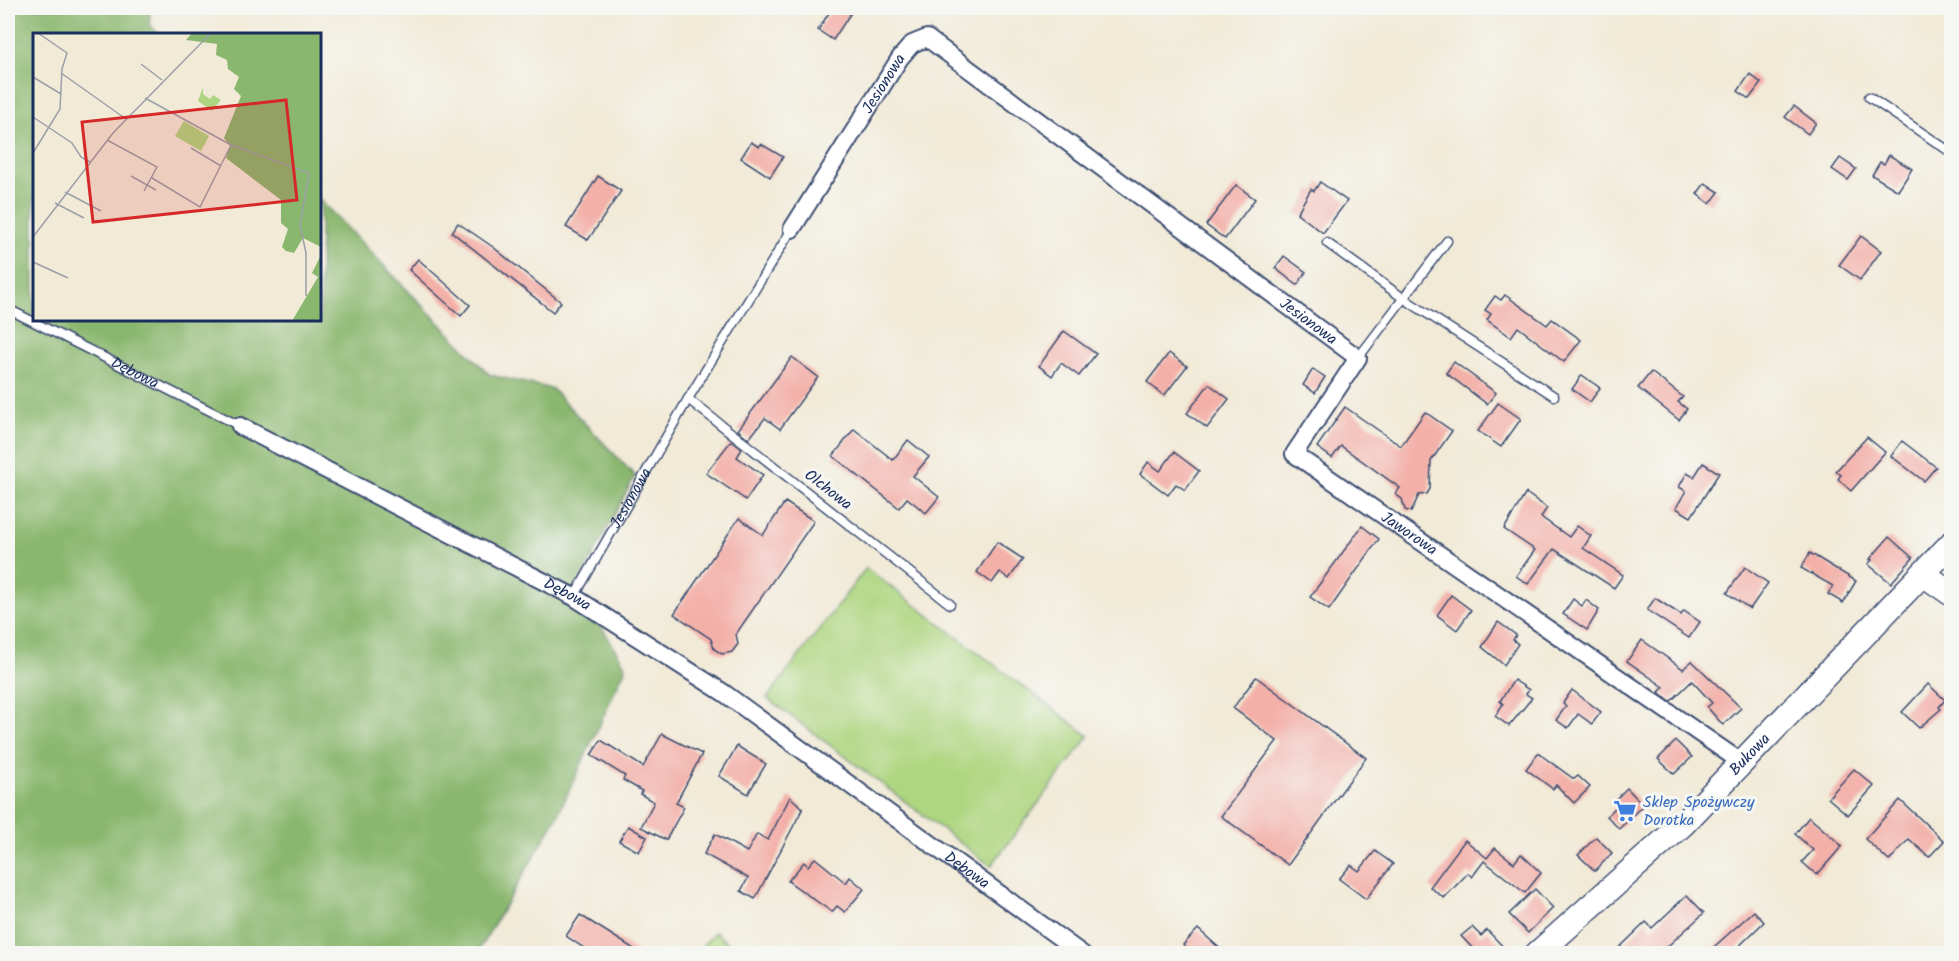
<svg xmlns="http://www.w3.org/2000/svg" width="1959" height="961" viewBox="0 0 1959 961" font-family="Kalam,sans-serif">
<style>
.green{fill:#aed680;stroke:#64826f;stroke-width:1.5}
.forest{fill:#8ab76e;stroke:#527366;stroke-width:1.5}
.building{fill:#f3b0a9}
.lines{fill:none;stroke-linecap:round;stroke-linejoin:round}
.lane-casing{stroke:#3b4b70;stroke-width:11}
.street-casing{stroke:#3b4b70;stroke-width:20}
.secondary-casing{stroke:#3b4b70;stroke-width:27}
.lane{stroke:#fff;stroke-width:8}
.street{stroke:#fff;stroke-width:16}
.secondary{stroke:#fff;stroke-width:24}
.labels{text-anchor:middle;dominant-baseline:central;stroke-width:6;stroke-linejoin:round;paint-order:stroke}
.street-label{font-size:16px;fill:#1b2f5e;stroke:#f6f6f2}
.shop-label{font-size:16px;fill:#366cbe;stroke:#f6f6f2;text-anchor:start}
.inset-road{fill:none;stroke:#9b9fa7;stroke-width:1.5}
.view{fill:#d62828;fill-opacity:0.15;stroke:#d62828;stroke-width:3}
.inset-edge{fill:none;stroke:#1b2f5e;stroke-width:3}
</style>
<rect width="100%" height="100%" fill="#f6f6f2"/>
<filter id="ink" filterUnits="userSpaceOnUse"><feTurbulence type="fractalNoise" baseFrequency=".0167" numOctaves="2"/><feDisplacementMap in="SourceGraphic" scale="12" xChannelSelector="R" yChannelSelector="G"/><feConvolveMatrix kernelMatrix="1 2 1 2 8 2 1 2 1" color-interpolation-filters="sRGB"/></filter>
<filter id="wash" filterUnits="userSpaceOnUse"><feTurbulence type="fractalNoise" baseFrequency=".008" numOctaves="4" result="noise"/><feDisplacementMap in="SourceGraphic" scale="24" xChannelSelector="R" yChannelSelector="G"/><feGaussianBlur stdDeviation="1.35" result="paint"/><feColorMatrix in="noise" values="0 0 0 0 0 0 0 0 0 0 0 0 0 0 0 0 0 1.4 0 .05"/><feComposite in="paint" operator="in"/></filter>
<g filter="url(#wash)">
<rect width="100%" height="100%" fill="#f1ead7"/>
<g class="green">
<path d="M866,568L1089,736L991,866L767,698Z"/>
<path d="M715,932L739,953H696Z"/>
</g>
<path class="forest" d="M8,8H151L149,24L159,34H34V320H320V200L490,375L552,389L635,476L577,586L626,667L556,819L477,953H8Z"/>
<g id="blocks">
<g class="building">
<path d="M832,8H854L833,40L818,30Z"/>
<path d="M1750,74L1761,83L1749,99L1738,91Z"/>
<path d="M1794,106L1816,123L1808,134L1785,117Z"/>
<path d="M751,142L759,147L761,144L783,157L770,177L741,158Z"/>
<path d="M1889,155L1912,169L1898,191L1872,175L1880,162L1884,164Z"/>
<path d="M1840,158L1856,169L1848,180L1832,169Z"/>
<path d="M598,176L621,191L588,240L566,227Z"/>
<path d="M1320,182L1347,201L1323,233L1297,213L1311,189L1314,191Z"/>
<path d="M1705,183L1719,192L1710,204L1697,194Z"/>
<path d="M1236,185L1255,199L1225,239L1206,225Z"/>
<path d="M458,223L493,247L561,302L553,312L452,232Z"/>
<path d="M1861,236L1881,251L1860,280L1839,265Z"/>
<path d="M1284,256L1306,272L1297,285L1275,268Z"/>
<path d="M418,259L470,305L461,316L409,270Z"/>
<path d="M1505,295L1547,325L1552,319L1581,340L1564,362L1518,327L1511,337L1487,320L1491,314L1485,310L1495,296L1501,300Z"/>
<path d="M1064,331L1096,354L1079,376L1061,363L1052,376L1039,366Z"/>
<path d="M1169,353L1187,366L1164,396L1147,382Z"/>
<path d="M792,357L818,377L780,429L765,418L749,439L738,430Z"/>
<path d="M1454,362L1496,393L1487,404L1446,373Z"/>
<path d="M1313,369L1325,377L1315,393L1303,385Z"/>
<path d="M1651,372L1683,397L1678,402L1687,409L1679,420L1638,388Z"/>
<path d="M1582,375L1600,388L1590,402L1572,389Z"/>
<path d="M1209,384L1229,399L1207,428L1187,413Z"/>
<path d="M1498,403L1521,419L1501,447L1478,431Z"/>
<path d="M1345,407L1401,446L1425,412L1452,431L1431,461L1430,489L1427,494L1419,495L1411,512L1405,510L1402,499L1395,494L1400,488L1341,446L1332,458L1317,447Z"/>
<path d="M854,429L893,460L908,440L929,457L913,476L939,497L926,513L907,498L899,508L833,456Z"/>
<path d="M1867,437L1885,452L1851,491L1838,479L1841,475L1836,471Z"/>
<path d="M731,441L742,449L737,457L763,475L746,500L706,473Z"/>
<path d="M1902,441L1936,467L1924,481L1891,456Z"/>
<path d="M1174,452L1199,471L1185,490L1176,484L1168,495L1140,474L1148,462L1160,471Z"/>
<path d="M1703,463L1719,473L1691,517L1676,508L1686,491L1679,487L1687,473L1694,477Z"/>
<path d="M1526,493L1547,508L1541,517L1569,537L1577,526L1591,536L1583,548L1623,575L1614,588L1554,549L1528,584L1516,576L1535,550L1504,529Z"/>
<path d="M785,502L814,521L736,634L738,644L732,652L722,654L714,649L711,639L674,614L739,518L763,535Z"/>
<path d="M1362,526L1379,539L1329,610L1310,597Z"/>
<path d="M1889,537L1913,558L1891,583L1868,564L1872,560L1870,559Z"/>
<path d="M997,542L1023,559L1009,579L1000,572L992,583L977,572Z"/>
<path d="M1810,553L1856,581L1843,603L1828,594L1833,586L1801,568Z"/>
<path d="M1745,567L1768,583L1750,609L1727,593Z"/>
<path d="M1451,595L1471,610L1457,630L1437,615Z"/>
<path d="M1655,598L1681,615L1684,611L1700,622L1689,638L1647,610Z"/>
<path d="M1573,599L1582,606L1586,600L1599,610L1587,630L1563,614Z"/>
<path d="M1498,622L1516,635L1513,640L1518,644L1504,665L1482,647Z"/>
<path d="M1642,640L1683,669L1692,661L1741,708L1723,725L1707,707L1712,703L1692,681L1671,701L1662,695L1659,692L1664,687L1627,661Z"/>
<path d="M1256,677L1366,758L1288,865L1221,816L1277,741L1233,708Z"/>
<path d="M1514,680L1529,690L1526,694L1532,698L1509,726L1495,716L1503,704L1500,701Z"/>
<path d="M1928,684L1945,700L1939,707L1941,709L1919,728L1902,712Z"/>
<path d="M1572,690L1601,712L1592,724L1578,714L1568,728L1556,720L1566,706L1563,703Z"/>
<path d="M662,734L702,754L676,803L684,807L666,840L641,827L654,802L640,794L642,791L623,780L625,776L591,755L601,740L643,767Z"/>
<path d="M1676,741L1692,757L1674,774L1658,759Z"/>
<path d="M737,746L766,764L748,794L719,776Z"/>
<path d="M1538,753L1574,779L1578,776L1590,787L1574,803L1556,785L1553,789L1526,769Z"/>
<path d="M1854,769L1874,786L1848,815L1828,798Z"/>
<path d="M1627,788L1643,805L1619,829L1607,816L1619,804L1615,800Z"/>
<path d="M790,797L803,808L755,899L741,891L748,878L704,854L715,834L747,852L757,834L768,840Z"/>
<path d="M1900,800L1944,841L1929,857L1909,839L1889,861L1865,839Z"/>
<path d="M1809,817L1842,846L1817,875L1802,862L1813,850L1795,834Z"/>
<path d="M628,826L647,837L639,852L619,841Z"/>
<path d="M1596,837L1612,853L1595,871L1578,855Z"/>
<path d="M1465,840L1487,858L1495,848L1514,863L1521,854L1541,873L1525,893L1484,861L1472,877L1468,873L1444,898L1430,887Z"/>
<path d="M1375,851L1393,864L1366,899L1339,879L1351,865L1359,871Z"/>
<path d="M815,858L846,883L850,877L864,889L845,912L837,906L832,912L788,881L804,862L808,866Z"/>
<path d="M1535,889L1553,908L1528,933L1509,914Z"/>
<path d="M1687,895L1704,913L1659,954H1613L1646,922L1652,928Z"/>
<path d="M1754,911L1764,922L1731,954H1706Z"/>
<path d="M580,915L642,954H593L566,936Z"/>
<path d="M1472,927L1481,936L1487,930L1510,954H1478L1461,936Z"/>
<path d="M1198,929L1226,954H1192L1183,945Z"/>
</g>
</g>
</g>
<g filter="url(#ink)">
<use href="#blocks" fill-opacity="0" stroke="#3b4b70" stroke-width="1.5"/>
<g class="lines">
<g class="lane-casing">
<g id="lane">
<path d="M1869,97L1952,153"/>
<path d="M1327,243L1403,298L1554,396"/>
<path id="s1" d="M8,309L240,426"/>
<path d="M1358,358L1447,241"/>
<path d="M688,399L950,604"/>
<path id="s2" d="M574,597L688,399L792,229"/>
</g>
</g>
<g class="street-casing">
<g id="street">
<path id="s3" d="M792,229L900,58L912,44L927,38L1358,358L1294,454L1741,762"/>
<path id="s4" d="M240,426L574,597L724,693L1082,954"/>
</g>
</g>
<g class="secondary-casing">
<g id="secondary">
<path d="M1923,574L1952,594"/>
<path id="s5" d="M1537,954L1683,824L1952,543"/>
</g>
</g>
<use href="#lane" class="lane"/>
<use href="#street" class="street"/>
<use href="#secondary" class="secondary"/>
</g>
</g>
<defs>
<g id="supermarket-bare" transform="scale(1.8)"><path d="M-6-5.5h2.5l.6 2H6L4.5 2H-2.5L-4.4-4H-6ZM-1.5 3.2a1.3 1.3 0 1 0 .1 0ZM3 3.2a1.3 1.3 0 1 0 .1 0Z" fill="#3f7fe0" stroke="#f6f6f2" stroke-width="2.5" paint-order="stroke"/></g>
</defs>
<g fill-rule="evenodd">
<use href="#supermarket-bare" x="1625" y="811"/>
</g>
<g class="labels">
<g class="street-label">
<text stroke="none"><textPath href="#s3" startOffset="172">Jesionowa</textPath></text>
<text stroke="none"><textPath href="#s3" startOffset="712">Jesionowa</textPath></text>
<text stroke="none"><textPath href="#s1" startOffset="142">Dębowa</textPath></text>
<text transform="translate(828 490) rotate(38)">Olchowa</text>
<text stroke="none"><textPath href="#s2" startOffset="114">Jesionowa</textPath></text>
<text stroke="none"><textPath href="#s3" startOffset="1029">Jaworowa</textPath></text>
<text stroke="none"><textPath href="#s4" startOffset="368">Dębowa</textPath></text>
<text stroke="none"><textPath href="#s5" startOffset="292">Bukowa</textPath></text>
<text stroke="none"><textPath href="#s4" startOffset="854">Dębowa</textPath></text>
</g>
<g class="shop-label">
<text x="1643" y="802">Sklep Spożywczy<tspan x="1643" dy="18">Dorotka</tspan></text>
</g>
</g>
<g transform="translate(33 33)">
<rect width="288" height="288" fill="#f1ead7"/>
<path d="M170,54V61L177,66L180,62L188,67L179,78L165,68ZM151,88L176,103L168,118L142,103Z" fill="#aed680"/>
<path d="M159,0H288V214L270,205L261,220L253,218L249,214L255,196L248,190V167L193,125L197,113L191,105L208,63L201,56L206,44L195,36L194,27L183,22L184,11L153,7ZM288,222V288H259L285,244L279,240Z" fill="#8ab76e"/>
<path class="inset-road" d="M108,31L129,47M28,40L93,86M0,44L28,61M112,65L198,112L276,140L267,192L273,220V263M0,84L39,110L48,124L57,129M74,107L124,134L111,158M158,115L188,133M0,120L27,76L29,36L34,20L5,0M98,143L123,157M119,145L167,174L198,112M32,159L68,178M22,170L51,185M0,204L80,100L178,0M0,229L35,245"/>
<path class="view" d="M253,67L264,167L60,189L49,89Z"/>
<rect width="288" height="288" class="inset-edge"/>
</g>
<rect width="1959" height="961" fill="none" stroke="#f6f6f2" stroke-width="30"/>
</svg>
